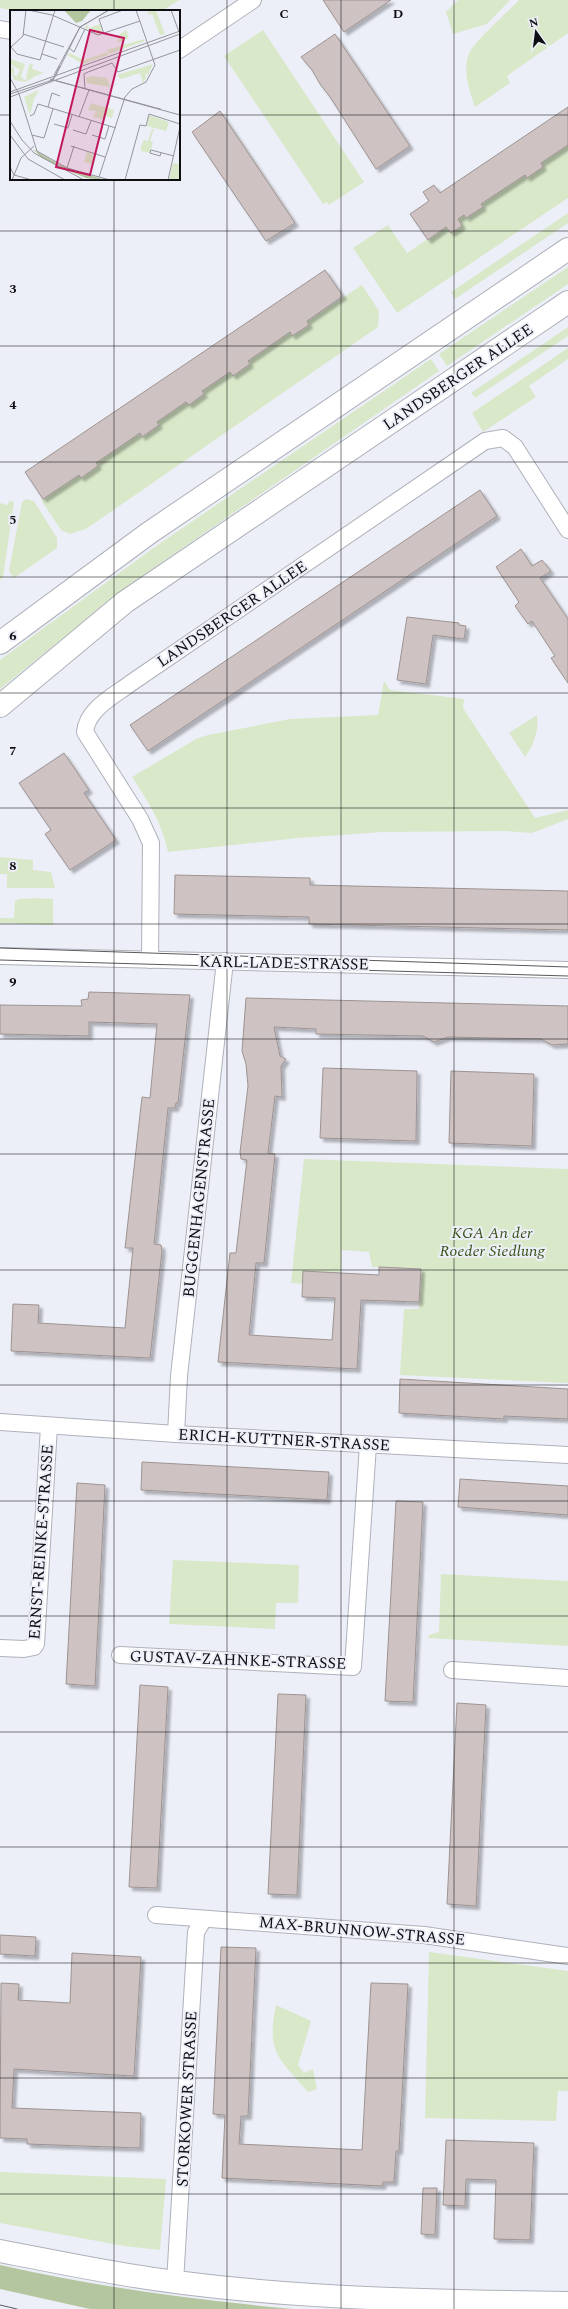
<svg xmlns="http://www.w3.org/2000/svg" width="568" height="2309" viewBox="0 0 568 2309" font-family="Spectral,serif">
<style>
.green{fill:#d9e8c9}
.forest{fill:#b4c69f}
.building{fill:#cec3c2;stroke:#9d9392;filter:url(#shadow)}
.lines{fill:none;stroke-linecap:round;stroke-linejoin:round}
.minor-casing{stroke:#afb1ba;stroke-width:18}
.secondary-casing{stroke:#afb1ba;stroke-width:24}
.primary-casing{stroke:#afb1ba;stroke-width:24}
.minor{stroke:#fff;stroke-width:16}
.secondary{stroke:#fff;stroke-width:22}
.primary{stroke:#fff;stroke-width:22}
.tram{stroke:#58595e;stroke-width:1}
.grid{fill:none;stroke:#0e0f12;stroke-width:1;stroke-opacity:0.55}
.labels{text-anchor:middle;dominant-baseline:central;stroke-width:4;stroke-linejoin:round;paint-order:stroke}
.street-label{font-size:16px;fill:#0e0f12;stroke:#edeff8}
.park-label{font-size:16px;font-style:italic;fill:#3a5117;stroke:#edeff8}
.inset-road{fill:none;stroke:#94959c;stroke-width:1}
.view{fill:#c2185b;fill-opacity:0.15;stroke:#c2185b;stroke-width:2}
.inset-edge{fill:none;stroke:#0e0f12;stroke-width:2}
.grid-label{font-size:13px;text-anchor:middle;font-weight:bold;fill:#0e0f12;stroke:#edeff8;stroke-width:4;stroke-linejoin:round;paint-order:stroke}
</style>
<defs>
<filter id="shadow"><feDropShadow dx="3.5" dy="3.5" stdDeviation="1" flood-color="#0004"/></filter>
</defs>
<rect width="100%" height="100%" fill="#edeff8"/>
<g class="green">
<path d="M0,0H179L162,11H15L0,8Z"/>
<path d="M458,0H510L487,24L453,34L446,12Z"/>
<path d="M519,0H568V33L507,76L510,83L475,107C470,92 461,68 470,52C477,39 507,13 519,0Z"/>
<path d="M263,30L364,182L329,205L327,202L323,204L224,56Z"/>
<path d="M568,145V198L397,313L353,248L388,225L407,253L464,215L467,218L483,207L481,204L525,175L527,178L543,167L541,163Z"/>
<path d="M568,213V223L455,299L451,292Z"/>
<path d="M568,267V284L447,366L439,354Z"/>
<path d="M362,285L379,311L378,327L86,529L70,534L61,530L41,500L79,475L81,478L96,463L140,433L142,436L159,425L157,422L186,402L189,405L204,395L202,391L230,372L233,376L250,364L248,361L290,332L293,336L309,325L307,321Z"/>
<path d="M568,327V336L475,398L471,393Z"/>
<path d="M568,348V359L529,386L536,397L483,432L472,413Z"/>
<path d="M431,359L439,371L129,585L0,689V660L159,544Z"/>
<path d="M26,499L34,501L57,538V548L14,578L9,571L22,502Z"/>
<path d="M9,501L14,502L3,577L0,580V503L8,505Z"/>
<path d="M384,681L390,690L464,699L463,708L535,818L568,810V819L532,833L506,831L383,832L299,838L168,852C162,823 148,801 132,777L196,739L208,735L290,719L378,715Z"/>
<path d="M537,715C539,730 534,745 525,757L509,733Z"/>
<path d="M0,857L33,860V870L51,872L55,888H7V874H0Z"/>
<path d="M36,898L53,899V925L0,923V918H14L15,901L19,899Z"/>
<path d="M304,1159L568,1169V1383L400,1375L404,1309H419L421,1269L372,1267L369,1252L342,1250L341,1273L304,1271L303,1284L291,1283Z"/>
<path d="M173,1560L299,1565L298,1603H276L275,1629L169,1624Z"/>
<path d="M441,1574L568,1581V1646L428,1638L429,1635L439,1632Z"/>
<path d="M429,1952L568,1971V2091H558L556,2121L425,2118Z"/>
<path d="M276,2005L311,2021L298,2065L304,2073L313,2069L317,2089L308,2092C279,2058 266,2053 276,2005Z"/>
<path d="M0,2172L166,2179L160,2250L124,2246L0,2223Z"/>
</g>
<path class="forest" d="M0,2265C97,2287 195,2300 294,2309H90L0,2289Z"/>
<g class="building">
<path d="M323,0H391L344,32Z"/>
<path d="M335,34L410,146L376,169L330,97L320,84L312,70L301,57Z"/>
<path d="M568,107V145L541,163L543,167L527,178L525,175L481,204L483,207L466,218L464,215L458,219L462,226L451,233L446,227L428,240L410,214L429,201L423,192L434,185L440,193Z"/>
<path d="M220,111L295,223L266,241L192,132Z"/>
<path d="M325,270L343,296L307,321L309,325L292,336L290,332L248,361L250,364L233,376L230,372L202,391L204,394L189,405L186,402L157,422L159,425L142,437L140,433L96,463L98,466L81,478L79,475L43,499L25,472Z"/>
<path d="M480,490L497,516L148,751L130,725Z"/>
<path d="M521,549L532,566L542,560L551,571L540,578L568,619V683L551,658L555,656L532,621L528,624L515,606L519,602L496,567Z"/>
<path d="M407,617L459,623V625L466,626L464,639L433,635L426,684L397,680Z"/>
<path d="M64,753L89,790L84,793L116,840L70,870L45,834L51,830L19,783Z"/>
<path d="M175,875L310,878V885L568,891V930L309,924V917L174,914Z"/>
<path d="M89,992L190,995L178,1103H176L175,1108H168L154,1244L161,1245L162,1251L150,1358L11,1351L13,1304L39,1305L38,1323L125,1328L133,1248H125L142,1097L150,1098L157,1024L89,1022V1036L0,1034V1005L82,1006L81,1000L88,999Z"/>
<path d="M246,998L568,1006V1044L552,1045L541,1039L448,1037L434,1042L423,1036L316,1034V1029L274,1027L280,1056L286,1059L281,1066L282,1097L275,1096L268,1153L275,1154L264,1263H256L249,1335L332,1340L335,1298L302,1297L303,1271L379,1275V1267L421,1269L419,1302L361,1300L357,1369L218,1362L230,1253H236L247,1160L241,1159L240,1152L248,1086L246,1064L242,1051Z"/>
<path d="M323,1068L417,1071L416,1141L320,1138Z"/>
<path d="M451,1071L534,1074L532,1146L449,1143Z"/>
<path d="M400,1379L568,1389V1419L504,1416V1419L399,1413Z"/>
<path d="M142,1462L329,1472L327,1500L141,1490Z"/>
<path d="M460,1479L568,1486V1515L458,1507Z"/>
<path d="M77,1483L105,1485L95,1686L66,1684Z"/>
<path d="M396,1501L423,1502L413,1702L385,1701Z"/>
<path d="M140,1685L168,1687L157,1888L129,1887Z"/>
<path d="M278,1694L306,1695L297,1895L268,1894Z"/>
<path d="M457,1703L486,1705L476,1906L447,1904Z"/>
<path d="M0,1935L36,1937L35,1956L0,1954Z"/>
<path d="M221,1947L256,1948L248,2116H241L239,2144L362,2150L371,1983L408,1984L399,2151H396L394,2182H383L382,2186L222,2178L225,2115L213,2114Z"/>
<path d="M72,1953L141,1957L134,2076L14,2069L12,2108L141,2113L140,2148L27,2144V2139L0,2138L1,1983L19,1984L18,2000L70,2003Z"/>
<path d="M446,2140L534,2143L530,2240L494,2239L496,2180L466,2179L465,2206L443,2205Z"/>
<path d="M423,2188H437L435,2235L421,2234Z"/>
</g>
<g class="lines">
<g class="minor-casing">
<g id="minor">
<path d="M0,29L11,31"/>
<path d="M179,50L253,0"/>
<path d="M0,956L568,970"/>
<path d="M150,960L151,843L140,819L85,732C87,709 114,696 131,683L485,441L503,438L515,447L568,530"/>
<path d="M0,1422L176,1434L568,1455"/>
<path d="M176,1434L179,1376L225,961"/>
<path d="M0,1648L24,1649L34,1647L36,1644L49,1426"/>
<path d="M120,1655L353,1667L368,1445"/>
<path d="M452,1670L568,1678"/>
<path d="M156,1915L424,1935L568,1956"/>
<path d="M175,2282L196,1932L204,1919"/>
</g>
</g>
<g class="secondary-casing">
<path id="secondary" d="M0,2251C58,2262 117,2275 176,2282C306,2299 437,2301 568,2303"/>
</g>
<g class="primary-casing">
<g id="primary">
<path d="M0,643L149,533L568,249"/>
<path d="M0,706L125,602L568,302"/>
</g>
</g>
<use href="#minor" class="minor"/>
<use href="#secondary" class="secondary"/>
<use href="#primary" class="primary"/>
<g class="tram">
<path d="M0,948L568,967"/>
<path d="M0,960L568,976"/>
<path d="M0,2305L17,2309"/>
</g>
</g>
<path class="grid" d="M114,0V11M227,0V2309M341,0V2309M454,0V2309M0,115H11M179,115H568M114,179V2309M0,231H568M0,346H568M0,462H568M0,577H568M0,693H568M0,808H568M0,924H568M0,1039H568M0,1154H568M0,1270H568M0,1385H568M0,1501H568M0,1616H568M0,1732H568M0,1847H568M0,1963H568M0,2078H568M0,2194H568"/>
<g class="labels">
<g class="street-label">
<text transform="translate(458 377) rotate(-34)">LANDSBERGER ALLEE</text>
<text transform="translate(232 614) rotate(-34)">LANDSBERGER ALLEE</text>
<text transform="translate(284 963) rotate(1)">KARL-LADE-STRASSE</text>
<text transform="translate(199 1198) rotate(-84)">BUGGENHAGENSTRASSE</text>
<text transform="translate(284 1440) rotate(3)">ERICH-KUTTNER-STRASSE</text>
<text transform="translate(41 1542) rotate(-86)">ERNST-REINKE-STRASSE</text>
<text transform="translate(238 1660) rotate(2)">GUSTAV-ZAHNKE-STRASSE</text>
<text transform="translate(362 1931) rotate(5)">MAX-BRUNNOW-STRASSE</text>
<text transform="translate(187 2099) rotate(-87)">STORKOWER STRASSE</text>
</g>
<g class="park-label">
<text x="492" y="1233">KGA An der<tspan x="492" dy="18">Roeder Siedlung</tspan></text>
</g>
</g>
<g transform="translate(10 10)">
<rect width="170" height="170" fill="#edeff8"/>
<path d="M137,0H148L146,1L155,24L150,25L142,4L139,5ZM87,8L77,15L79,18L90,14L92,22L87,24L74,17ZM116,20L119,28L107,33L109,29L106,27ZM134,29L135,31L99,44L97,40ZM97,42L98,45L73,54L57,45L59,43L75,50ZM0,49L15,54L11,66L14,70L22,68L17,69L16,67L20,53L23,54L22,59L34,63L23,67L24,71L23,68L15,72L4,70L0,59L4,57V65L7,66L10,60L0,54ZM143,54L138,65L135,63L136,68L133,73L130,63L111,69L107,65ZM82,66L97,68L100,76L109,74L99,77L77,73L76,68ZM29,80L24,89L20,105L14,87ZM81,93L104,100L102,108L96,106L95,110L83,107L86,101L78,100ZM139,105L159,112L156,121L137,116ZM142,119H144L140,131L143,132L140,143L131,141V136L134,130L138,131ZM77,142L85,145L82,154L74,152ZM163,153L170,154V170H159Z" fill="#d9e8c9"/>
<path d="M54,0H81L72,11L66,13ZM23,139L50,155L95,170L76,168L52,158L32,148Z" fill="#b4c69f"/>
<path class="inset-road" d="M18,0L42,5L88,25L130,11M161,0L169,22M89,9L113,0M89,9L94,24M13,24L54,37M1,37L7,44L30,50L45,0M1,37L13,26L16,0M59,38L64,42L75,19M32,44L47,49M44,65L70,17L99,0M0,68L9,84L27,141L57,158L100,170M40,69L150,99V98M43,70L50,56M38,72L45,67L70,17L99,0M75,79L74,64L78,62L102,53L108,62L170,40M0,82L170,21M0,84L43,70L170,105M0,87L170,24M38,97L42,83L50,86M20,106L24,104L28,94L106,118M69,107L79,80M0,111L12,130L24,143L74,170M44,114L58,118L62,105M63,120L76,124L81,111M0,125L18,149L55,170M22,125L34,128L43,99M82,125L95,129L99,116M61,136L95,147M151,143L150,146L140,143L141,140L164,146M0,157L4,165L22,170M57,158L64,136M89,167L115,87L122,79L136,72L145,55L126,0M2,170L11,148L24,136M115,170L130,115L136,116L139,104L170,114M158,170L170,117"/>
<path class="view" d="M80,20L114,28L80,165L46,157Z"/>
<rect width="170" height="170" class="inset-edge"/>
</g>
<g class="grid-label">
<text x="284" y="18">C</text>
<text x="398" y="18">D</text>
<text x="13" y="293">3</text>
<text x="13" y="409">4</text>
<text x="13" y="524">5</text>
<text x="13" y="640">6</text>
<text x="13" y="755">7</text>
<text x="13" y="870">8</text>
<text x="13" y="986">9</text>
</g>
<g transform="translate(536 32) rotate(346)" stroke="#edeff8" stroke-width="3" paint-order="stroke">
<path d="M0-3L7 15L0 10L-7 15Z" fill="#0e0f12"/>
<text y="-6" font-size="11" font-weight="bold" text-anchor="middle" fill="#0e0f12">N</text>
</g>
</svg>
